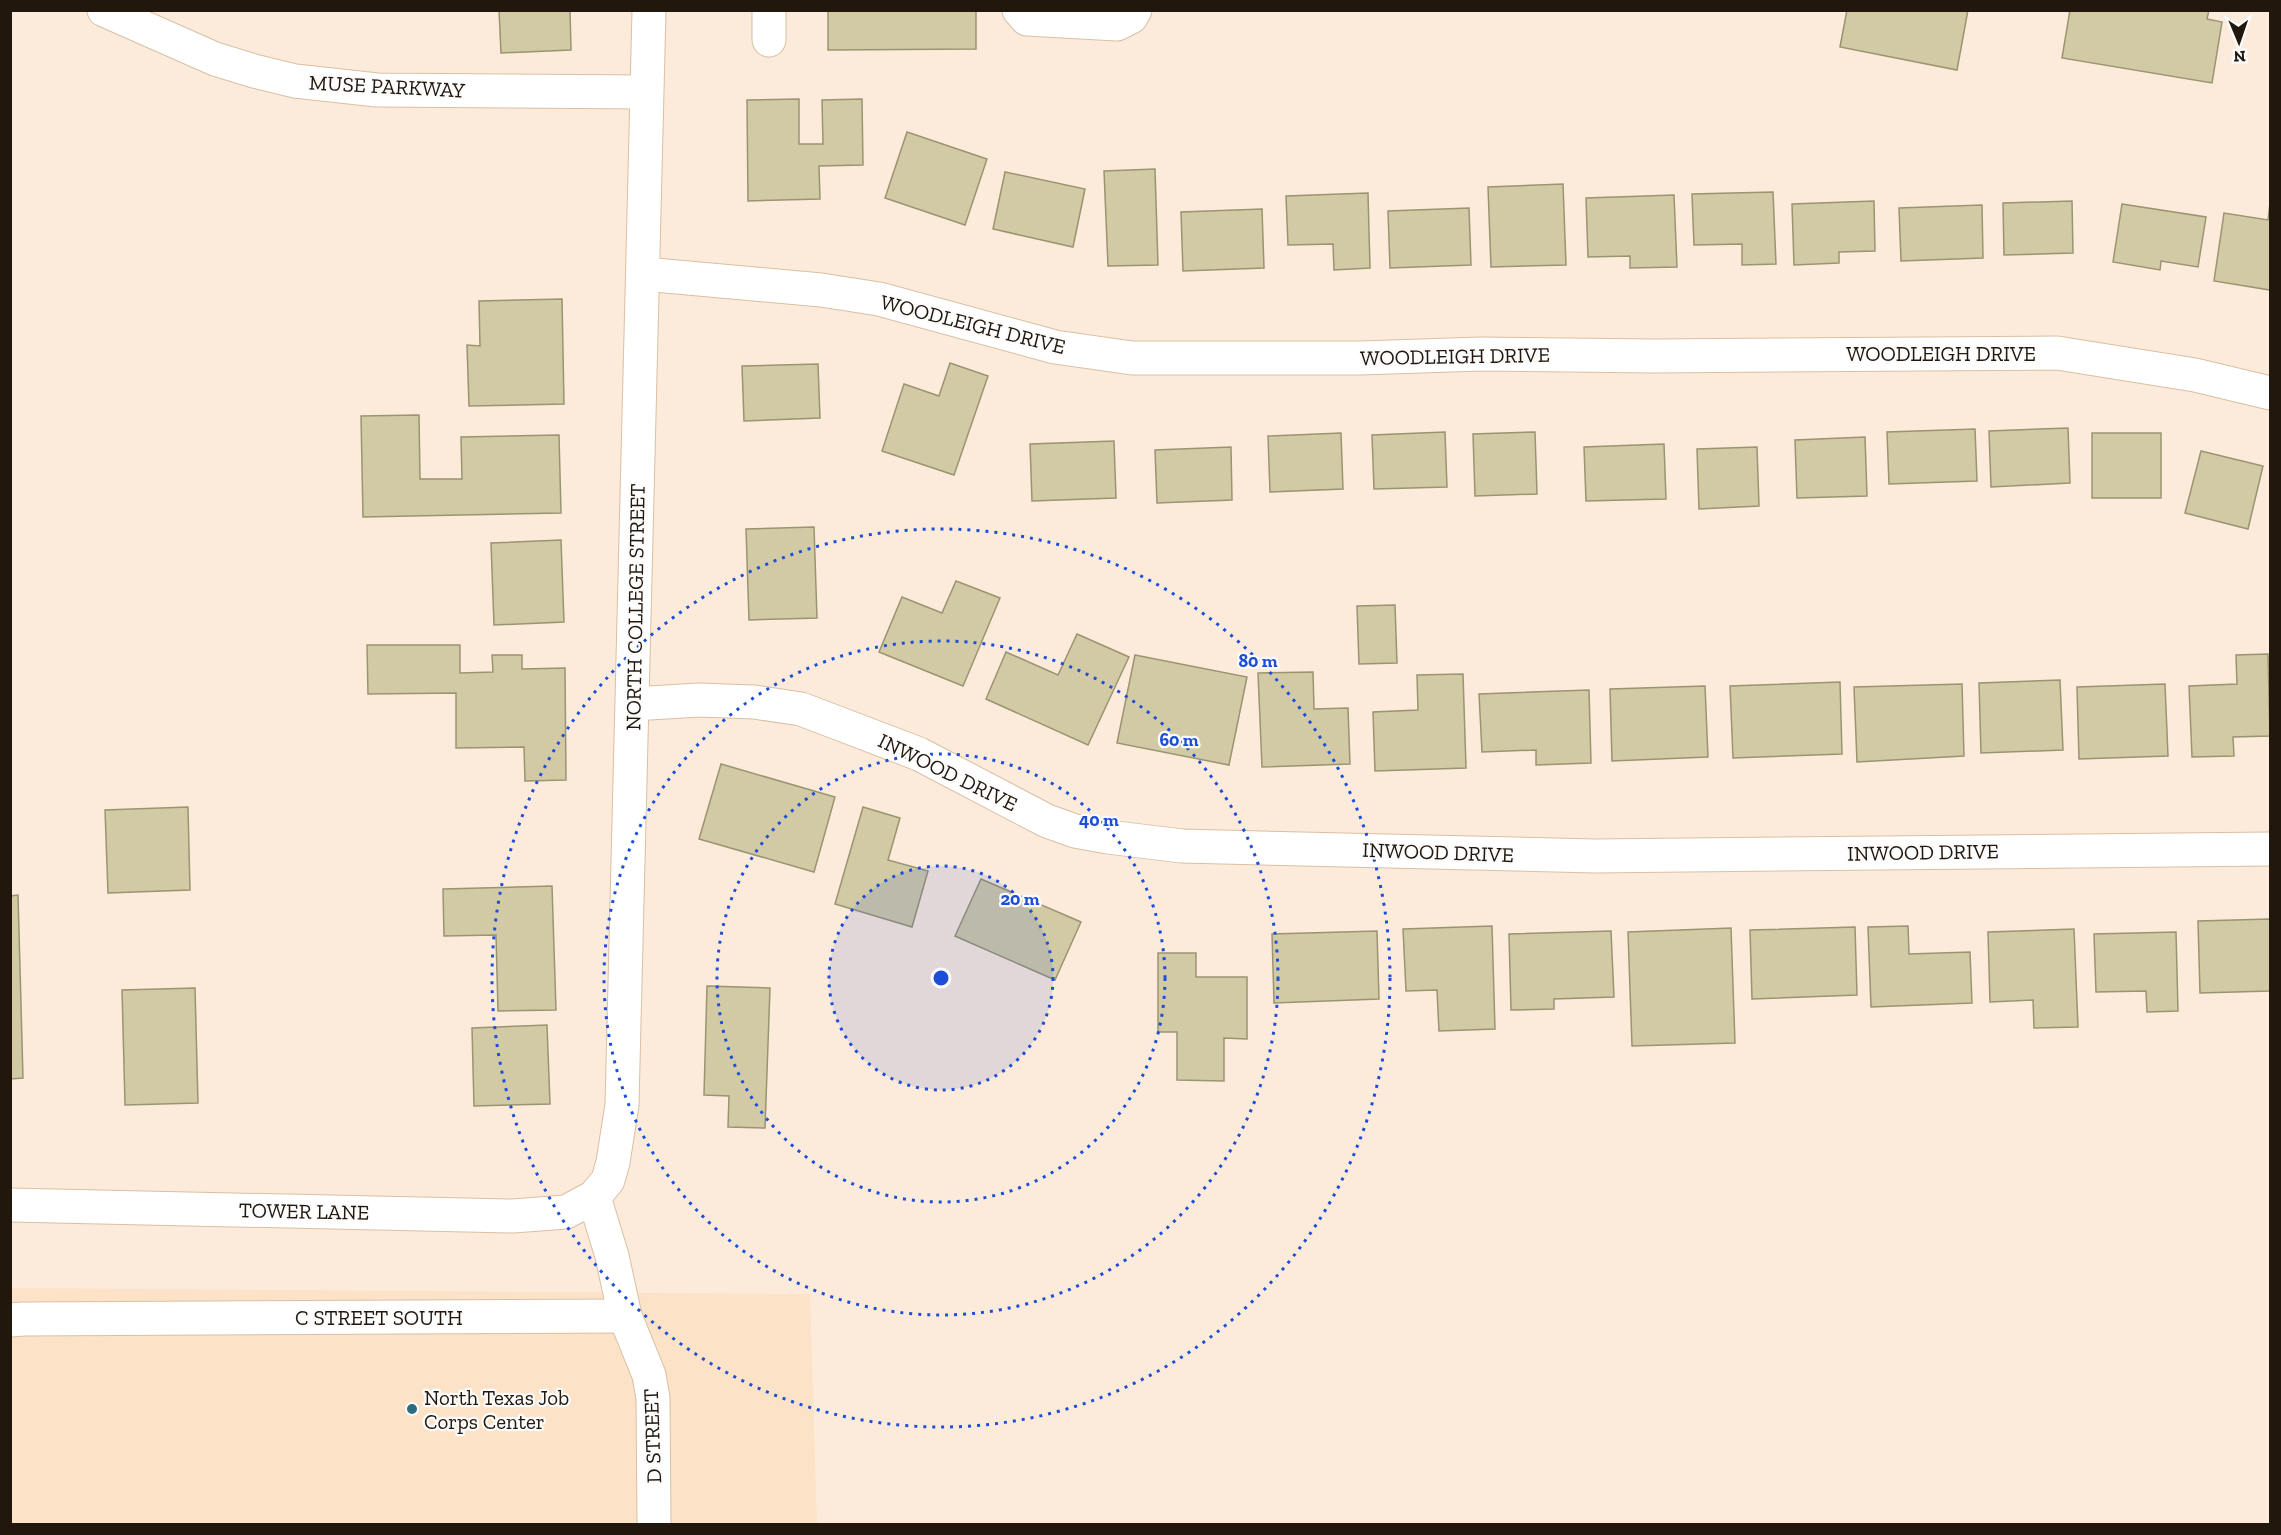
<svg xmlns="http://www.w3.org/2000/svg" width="2281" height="1535" viewBox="0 0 2281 1535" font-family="'Zilla Slab',serif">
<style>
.built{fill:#fce2c6}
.building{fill:#d1caa5;stroke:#9a9471;stroke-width:1.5}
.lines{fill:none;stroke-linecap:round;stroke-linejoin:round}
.minor-casing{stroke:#dabfa3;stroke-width:35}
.minor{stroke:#fff;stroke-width:33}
.ring{fill:none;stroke:#1d4ed8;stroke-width:3;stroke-dasharray:3 6}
.poi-dot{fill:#2c6b80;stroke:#fcfcfc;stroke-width:2}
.labels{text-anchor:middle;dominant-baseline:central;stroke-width:4.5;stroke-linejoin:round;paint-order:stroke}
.street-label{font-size:21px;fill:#21170d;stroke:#fcfcfc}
.poi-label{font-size:21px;fill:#21170d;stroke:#fcfcfc;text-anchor:start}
.centre{fill:#1d4ed8;stroke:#fcfcfc;stroke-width:3}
.ring-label{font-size:18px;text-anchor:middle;font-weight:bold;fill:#1d4ed8;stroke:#fcfcfc;stroke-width:4.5;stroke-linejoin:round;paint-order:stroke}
</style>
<rect width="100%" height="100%" fill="#fcebda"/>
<path class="built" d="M11,1288L810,1294L817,1524H11Z"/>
<g class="building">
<path d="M499,10H570L571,50L501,53Z"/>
<path d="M828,10H976V49L828,50Z"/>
<path d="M1847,10H1968L1957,70L1840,47Z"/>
<path d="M2070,10H2209L2207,19L2222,22L2212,83L2062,58Z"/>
<path d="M799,99V144H823L822,100L862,99L863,165L819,166L820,199L748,201L747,100Z"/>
<path d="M907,132L987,159L965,225L885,198Z"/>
<path d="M1155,169L1158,265L1108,266L1104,171Z"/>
<path d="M1005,172L1085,189L1073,247L993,229Z"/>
<path d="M1563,184L1566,265L1491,267L1488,187Z"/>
<path d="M1773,192L1776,264L1742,265V244L1694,245L1692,194Z"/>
<path d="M1368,193L1370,268L1334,270L1333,244L1288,245L1286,196Z"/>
<path d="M1674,195L1677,267L1630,268V256L1588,257L1586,198Z"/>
<path d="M1874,201L1875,251L1839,252V263L1794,265L1792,204Z"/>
<path d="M2072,201L2073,253L2004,255L2003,203Z"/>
<path d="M2270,203V290L2214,281L2224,213L2268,220Z"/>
<path d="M2122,204L2206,217L2198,267L2161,261L2160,270L2113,262Z"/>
<path d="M1982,205L1983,258L1901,261L1899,208Z"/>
<path d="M1469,208L1471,265L1390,268L1388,211Z"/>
<path d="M1262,209L1264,268L1183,271L1181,212Z"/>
<path d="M562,299L564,404L469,406L467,345L480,346L479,301Z"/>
<path d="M950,363L988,376L954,475L882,451L904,384L939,396Z"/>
<path d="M818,364L820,418L744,421L742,366Z"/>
<path d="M419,415L420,479H462L461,437L559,435L561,513L363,517L361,416Z"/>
<path d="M2068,428L2070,483L1991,487L1989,431Z"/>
<path d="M1975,429L1977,481L1889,484L1887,432Z"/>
<path d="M1445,432L1447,487L1374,489L1372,435Z"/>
<path d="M1535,432L1537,494L1475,496L1473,434Z"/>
<path d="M1341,433L1343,489L1270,492L1268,436Z"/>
<rect x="2092" y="433" width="69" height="65"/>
<path d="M1865,437L1867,496L1797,498L1795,440Z"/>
<path d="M1114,441L1116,498L1032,501L1030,444Z"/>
<path d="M1664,444L1666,499L1586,501L1584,447Z"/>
<path d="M1231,447L1232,500L1157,503L1155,450Z"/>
<path d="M1757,447L1759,506L1699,509L1697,449Z"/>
<path d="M2201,451L2263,466L2248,529L2185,513Z"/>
<path d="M814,527L817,618L749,620L746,529Z"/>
<path d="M561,540L564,622L494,625L491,543Z"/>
<path d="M956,581L1000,598L963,686L879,652L902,597L942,613Z"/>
<path d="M1395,605L1397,663L1359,664L1357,606Z"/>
<path d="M1077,634L1129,657L1088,745L986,699L1006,652L1058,675Z"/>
<path d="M367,645H460V673L493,672L492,655H522V669L565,668L566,780L525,781L524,747L456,748V693L368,694Z"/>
<path d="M2268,654L2270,736L2233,737L2234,756L2192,757L2189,686L2237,684L2236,655Z"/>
<path d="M1135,655L1247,677L1229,765L1117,743Z"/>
<path d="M1313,672L1314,709L1348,708L1350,764L1262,767L1258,673Z"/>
<path d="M1463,674L1466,768L1375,771L1373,712L1418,710L1417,675Z"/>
<path d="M2060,680L2063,750L1981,753L1979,683Z"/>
<path d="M1840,682L1842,754L1733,758L1730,686Z"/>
<path d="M1962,684L1964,756L1857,762L1854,687Z"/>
<path d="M2165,684L2168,756L2079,759L2077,687Z"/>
<path d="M1705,686L1708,757L1612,761L1610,689Z"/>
<path d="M1589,690L1591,763L1536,765V750L1482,752L1479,694Z"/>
<path d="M721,764L835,797L814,872L699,839Z"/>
<path d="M188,807L190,890L108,893L105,810Z"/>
<path d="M863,807L900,818L888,860L928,871L912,927L835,904Z"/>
<path d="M981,879L1081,922L1055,980L955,936Z"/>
<path d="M552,886L556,1010L498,1011L496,935L444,936L443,889Z"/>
<path d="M18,895L23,1078L10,1079V896Z"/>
<path d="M2270,919V991L2200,993L2198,921Z"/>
<path d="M1492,926L1495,1029L1439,1031L1437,990L1406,991L1403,929Z"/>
<path d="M1908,926L1909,954L1970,952L1972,1003L1871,1007L1868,927Z"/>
<path d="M1855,927L1857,995L1752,999L1750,930Z"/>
<path d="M1731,928L1735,1043L1632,1046L1628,932Z"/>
<path d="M2074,929L2078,1027L2034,1028L2033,1000L1990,1002L1988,932Z"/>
<path d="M1377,931L1379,999L1274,1003L1272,934Z"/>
<path d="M1611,931L1614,997L1554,999V1009L1511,1010L1509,934Z"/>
<path d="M2176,932L2178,1011L2147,1012L2146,991L2096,992L2094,934Z"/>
<path d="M1158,953H1196V977H1247V1039L1224,1038V1081L1177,1080V1032H1158Z"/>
<path d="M707,986L770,988L765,1128L728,1127L729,1096L704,1095Z"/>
<path d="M195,988L198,1103L125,1105L122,990Z"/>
<path d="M547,1025L550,1104L474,1106L472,1028Z"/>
</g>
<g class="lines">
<g class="minor-casing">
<g id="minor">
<path d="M104,10L215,59L254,71L295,81L377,90L646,92"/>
<path d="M769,10V40"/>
<path d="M1019,10L1027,19L1117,24L1131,17L1135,10"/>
<path d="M644,274L821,290L879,299L1055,347L1132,358H1361L1481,354L1654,356L2057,353L2195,375L2270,393"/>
<path d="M633,704L699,700L754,702L801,709L919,754L1047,821L1075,831L1108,837L1182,846L1595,856L2270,849"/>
<path d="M594,1197L612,1256L625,1316L649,1375L653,1398L654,1524"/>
<path d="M10,1205L513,1216L566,1212L594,1197L608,1180L613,1162L622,1105L649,10"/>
<path d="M10,1320L24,1319L625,1316"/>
</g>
</g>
<use href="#minor" class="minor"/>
</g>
<circle cx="941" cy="978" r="112" fill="#1d4ed8" fill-opacity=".12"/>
<g class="ring">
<circle cx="941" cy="978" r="112"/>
<circle cx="941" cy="978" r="224"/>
<circle cx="941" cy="978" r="337"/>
<circle cx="941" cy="978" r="449"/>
</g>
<circle class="poi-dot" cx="412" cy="1409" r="6"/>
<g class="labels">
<g class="street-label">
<text transform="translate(387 86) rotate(3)">MUSE PARKWAY</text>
<text transform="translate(973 324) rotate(14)">WOODLEIGH DRIVE</text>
<text x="1941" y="353">WOODLEIGH DRIVE</text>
<text transform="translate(1455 356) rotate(-1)">WOODLEIGH DRIVE</text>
<text transform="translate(635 607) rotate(-89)">NORTH COLLEGE STREET</text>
<text transform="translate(948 772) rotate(26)">INWOOD DRIVE</text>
<text transform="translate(1438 852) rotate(2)">INWOOD DRIVE</text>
<text transform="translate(1923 852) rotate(-1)">INWOOD DRIVE</text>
<text transform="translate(304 1211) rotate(1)">TOWER LANE</text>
<text x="379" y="1317">C STREET SOUTH</text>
<text transform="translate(652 1436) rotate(-92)">D STREET</text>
</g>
<g class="poi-label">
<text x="424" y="1397">North Texas Job<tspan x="424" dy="24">Corps Center</tspan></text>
</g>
</g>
<circle cx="941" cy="978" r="9" class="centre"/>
<g class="ring-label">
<text x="1258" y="667">80 m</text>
<text x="1179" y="746">60 m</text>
<text x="1099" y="826">40 m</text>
<text x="1020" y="905">20 m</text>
</g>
<rect width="2281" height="1535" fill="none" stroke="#21170d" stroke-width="24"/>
<g transform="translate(2239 42) rotate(178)" stroke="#fcfcfc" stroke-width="4.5" paint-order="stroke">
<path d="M0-4.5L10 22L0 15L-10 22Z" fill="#21170d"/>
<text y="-9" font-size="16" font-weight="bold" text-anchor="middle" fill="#21170d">N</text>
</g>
</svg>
